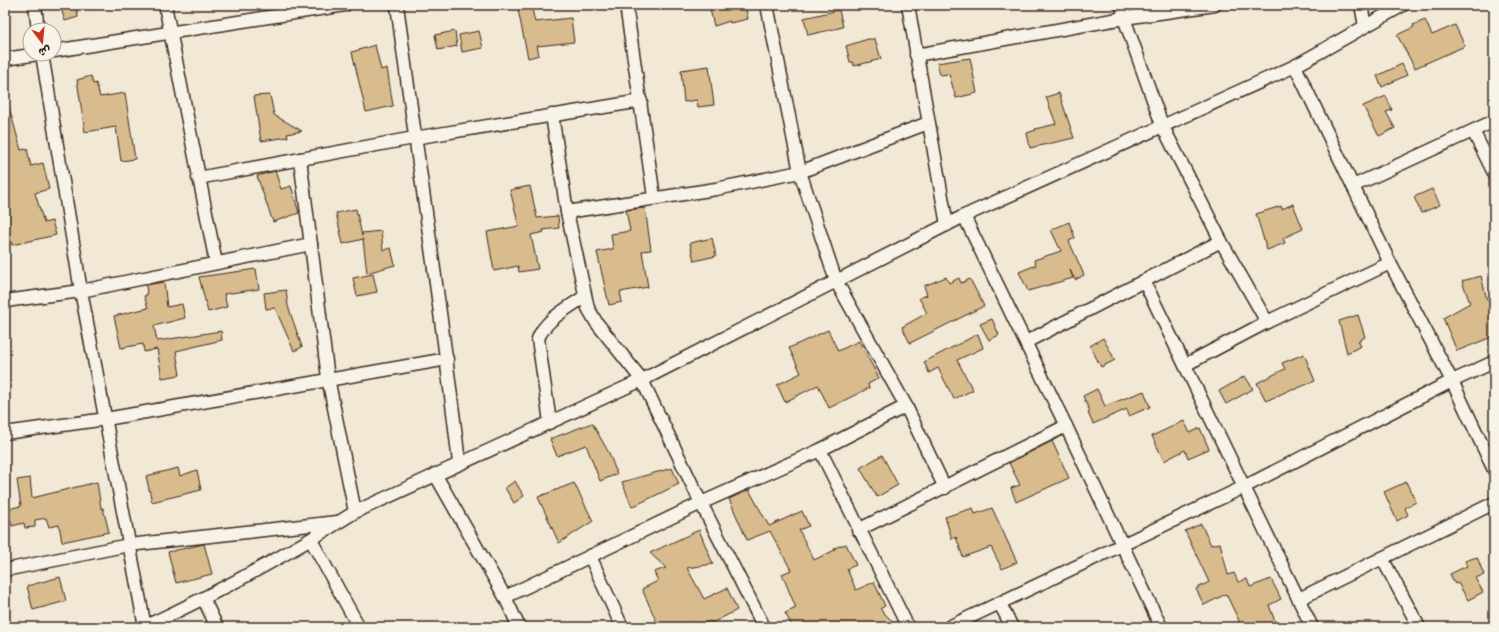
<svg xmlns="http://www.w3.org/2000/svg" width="1499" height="632" viewBox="0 0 1499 632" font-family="Delius,'Playpen Sans Arabic',sans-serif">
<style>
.building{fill:#d9bc8d;stroke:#3b2a1e}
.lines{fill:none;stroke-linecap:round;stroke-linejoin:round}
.street-casing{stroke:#3b2a1e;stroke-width:15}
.street{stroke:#f7f3e8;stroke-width:12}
</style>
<rect width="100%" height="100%" fill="#f1e8d6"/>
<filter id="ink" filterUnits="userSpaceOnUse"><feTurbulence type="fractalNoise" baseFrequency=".025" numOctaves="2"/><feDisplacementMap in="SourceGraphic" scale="8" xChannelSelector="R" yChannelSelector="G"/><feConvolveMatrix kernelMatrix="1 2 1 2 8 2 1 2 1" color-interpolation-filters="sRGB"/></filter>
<g filter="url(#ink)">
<g class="building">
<path d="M60,5H76L78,17L65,21Z"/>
<path d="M517,5H531L535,22L571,18L574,42L537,46L539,55L528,58Z"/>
<path d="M709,5H745L748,19L730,23V21L714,26Z"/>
<path d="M839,10L843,27L808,35L804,18Z"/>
<path d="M1425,20L1432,35L1455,25L1465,46L1415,68L1397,35L1414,27L1413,25Z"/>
<path d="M455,31L457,46L438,50L435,35Z"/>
<path d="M479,31L483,48L462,52L459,35Z"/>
<path d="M868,39H875L881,59L854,66L853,62H850L846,46Z"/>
<path d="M375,45L381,70L387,68L393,106L366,112L352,52Z"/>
<path d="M970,58L977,93L956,98L949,74L940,75L937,63Z"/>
<path d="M1402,64L1407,75L1382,87L1377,76Z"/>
<path d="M709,66L714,105L698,107L697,100L684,102L681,70Z"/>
<path d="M91,76L93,84L96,83L100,97L125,93L135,159L121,161L116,127L85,132L77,80Z"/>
<path d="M1059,93L1074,138L1030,148L1027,133L1036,130L1035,129L1056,124L1046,97Z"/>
<path d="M270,95L274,115L302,131L287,134L288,137L261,141L254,96Z"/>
<path d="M1386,96L1392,110L1386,112L1395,128L1379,136L1363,106Z"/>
<path d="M5,107H9L21,150L27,149L31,166L43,163L49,189L35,193L44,223L52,221L56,235L12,245L5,216V189L10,188L5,168Z"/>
<path d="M275,171L281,189L291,186L299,213L273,222L257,176Z"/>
<path d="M530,186L537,218L558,216L559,228L543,230L544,232L531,235L538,269L519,272L518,266L494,271L487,232L519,226L510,190Z"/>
<path d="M1432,189L1440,205L1421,213L1414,197Z"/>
<path d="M1293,204L1303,229L1283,238L1285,243L1267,250L1256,214L1281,206L1282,209Z"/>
<path d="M645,208L651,250L642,251L648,287L620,292L622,302L609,305L597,252L613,249L611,234L630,231L626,210Z"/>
<path d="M356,209L362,236V233L381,231L383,250L391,248L395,265L367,273L363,239L343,244L336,213Z"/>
<path d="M1069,222L1075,238L1069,241L1084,275L1075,280L1070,270L1073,278L1028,291L1019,272L1036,265L1034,260L1061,251L1051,230Z"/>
<path d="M712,238L716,256L694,261L690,243Z"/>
<path d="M256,269L259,289L224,294L227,307L208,312L199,277Z"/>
<path d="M373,274L377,292L357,296L353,278Z"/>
<path d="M1481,276L1487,300L1494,297V336L1457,351L1443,318L1470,303L1462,281Z"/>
<path d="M946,277L949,283L959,278L961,283L970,279L984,306L910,343L902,327L927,313L919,298L927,295L924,286Z"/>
<path d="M164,282L167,307L182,304L185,318L154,326L157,341L221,331L222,340L176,351L180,375L162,378L157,349L144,352L143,344L121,348L114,316L148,308L144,296L147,295L146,285Z"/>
<path d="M286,290L288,306L302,347L294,351L275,308L266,309L264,293Z"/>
<path d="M1358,315L1365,337L1358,341L1361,346L1347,353L1339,321Z"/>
<path d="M992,319L999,335L989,340L980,324Z"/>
<path d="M828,330L838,351L859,341L879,378L868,384L869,388L829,408L818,385L785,402L777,385L801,373L789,348Z"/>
<path d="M978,334L983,348L957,360L973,390L954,399L938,368L929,373L924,362Z"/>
<path d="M1103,338L1115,360L1101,367L1090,346Z"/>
<path d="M1304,354L1315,381L1293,390L1292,389L1266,401L1257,383L1285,369L1282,363Z"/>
<path d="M1245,376L1253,389L1226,404L1219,391Z"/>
<path d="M1097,389L1105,406L1144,391L1150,407L1129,416L1127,409L1093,424L1088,413L1090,412L1083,396Z"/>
<path d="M1184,421L1190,433L1200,428L1209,449L1188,458L1185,450L1164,461L1152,436Z"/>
<path d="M592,423L609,453L617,474L600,481L586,445L557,456L550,439Z"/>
<path d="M1052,441L1069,478L1016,502L1011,488L1020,485L1009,463Z"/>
<path d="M882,455L898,485L877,497L860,468Z"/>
<path d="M178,468L180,476L197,470L201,490L152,502L146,476Z"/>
<path d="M672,468L679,484L632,507L622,482Z"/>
<path d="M30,478L32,498L97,482L101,508H103L109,532L62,542L59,525L49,527L46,518L35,520V527L25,528L24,523L12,526L8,509L21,506L17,480Z"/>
<path d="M515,481L524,496L514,503L505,488Z"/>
<path d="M1406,482L1416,502L1405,508L1408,515L1397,521L1384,492Z"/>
<path d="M574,483L593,521L559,543L538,497Z"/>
<path d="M749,490L769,526L802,511L809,526L799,530L814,560L835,550L834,548L846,544L856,565L847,569L856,590L874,582L885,606L880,609L898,627H793L785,613L796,608L782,574L791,570L770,531L747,540L729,499Z"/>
<path d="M973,508L975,514L992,508L1017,562L1002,569L991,547L963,557L956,537L952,539L945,517Z"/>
<path d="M1201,524L1211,545L1220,543L1228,575L1234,573L1238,582L1247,579L1250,587L1271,579L1281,599L1269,605L1277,627H1242L1226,594L1204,605L1196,589L1209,582L1185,531Z"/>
<path d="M699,530L713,564L687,568L704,599L727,588L737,610L712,623L711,621L695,627H690L688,622L675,627H659L642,589L658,581L654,572L666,568L650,553Z"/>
<path d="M204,544L212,574L176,583L168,552Z"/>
<path d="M1477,557L1484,575L1475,578L1483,592L1468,600L1458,583L1455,584L1450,574L1467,566L1465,561Z"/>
<path d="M60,577L66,601L33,610L27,586Z"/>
</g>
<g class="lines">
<g class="street-casing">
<g id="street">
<path d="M35,5L38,30"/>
<path d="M165,5L216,263"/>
<path d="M397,5C417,158 442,310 459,463"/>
<path d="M626,5L654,197"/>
<path d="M767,5L800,172L836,281L906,406L945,488"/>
<path d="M908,5L947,225"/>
<path d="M1122,5L1124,18L1162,125L1221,241L1267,322"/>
<path d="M1361,5L1365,26"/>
<path d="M54,51L345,5"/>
<path d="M42,54L81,291L145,627"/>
<path d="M916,55L1124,18L1215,5"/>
<path d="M5,59L38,54"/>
<path d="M1295,66L1390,263L1452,381L1494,470"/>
<path d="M552,115L567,212L588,308L596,322L642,380L701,503L764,627"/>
<path d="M1473,131L1494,173"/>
<path d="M300,159L328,378L355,512"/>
<path d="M198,178L414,138L641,101"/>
<path d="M1353,186L1494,121"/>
<path d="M567,212L716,189L800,172L928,123"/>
<path d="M964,216L1066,426L1161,627"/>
<path d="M1144,281L1312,627"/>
<path d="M5,301L81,291L311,244"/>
<path d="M1026,342L1221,241"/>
<path d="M1185,365L1267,322L1390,263"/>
<path d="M550,422L538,339C545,319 569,308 585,296"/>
<path d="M5,433L106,419L447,359"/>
<path d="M820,450L908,627"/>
<path d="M435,474L505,597L519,627"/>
<path d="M858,530L1066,426"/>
<path d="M311,540L359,627"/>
<path d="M590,556L622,627"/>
<path d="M1382,558L1419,627"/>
<path d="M5,570L129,545L337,522"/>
<path d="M505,597L701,503L820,450L906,406"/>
<path d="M1299,599L1494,503"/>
<path d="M204,600L217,627"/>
<path d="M1000,604L1012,627"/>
<path d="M144,627C217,593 287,555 355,512L642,380L964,216L1295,66L1403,5"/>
<path d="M949,627L1244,487L1452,381L1494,362"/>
</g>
</g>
<use href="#street" class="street"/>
</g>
</g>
<rect width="1499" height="632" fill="none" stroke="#f7f3e8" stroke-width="20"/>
<rect x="10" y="10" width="1479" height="612" fill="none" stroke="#3b2a1e" stroke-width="1.5" filter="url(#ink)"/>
<g transform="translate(42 42) rotate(164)"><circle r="19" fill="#f7f3e8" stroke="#aca397"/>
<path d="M0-3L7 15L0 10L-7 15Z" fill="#c8321e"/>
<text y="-6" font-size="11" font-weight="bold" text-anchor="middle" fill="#3b2a1e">ش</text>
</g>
</svg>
